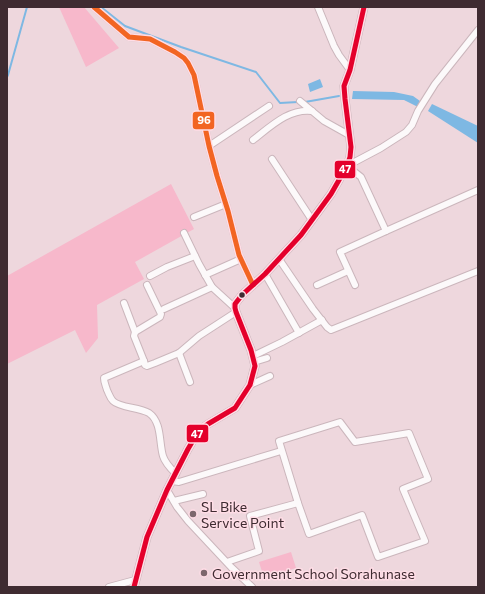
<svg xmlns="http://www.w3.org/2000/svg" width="485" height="594" viewBox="0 0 485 594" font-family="Commissioner,sans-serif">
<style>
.green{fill:#f7b8cb}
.water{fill:#7eb8e3}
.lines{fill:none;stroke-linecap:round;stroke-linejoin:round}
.stream{stroke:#7eb8e3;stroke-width:2}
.minor-casing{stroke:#cbb6bc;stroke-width:8}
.tertiary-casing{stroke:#cbb6bc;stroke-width:9}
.minor{stroke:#fcf9fa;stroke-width:6}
.tertiary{stroke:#fcf9fa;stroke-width:7}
.bus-1-casing{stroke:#ffdde6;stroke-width:8}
.bus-2-casing{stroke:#ffdde6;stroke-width:8}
.bus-1{stroke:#f26522;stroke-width:5}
.bus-2{stroke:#e4002b;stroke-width:5}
.bus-dot{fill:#3f2b31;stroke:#ffdde6;stroke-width:1.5}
.poi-dot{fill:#7c676d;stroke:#ffdde6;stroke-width:1.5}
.labels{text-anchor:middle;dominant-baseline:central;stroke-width:3;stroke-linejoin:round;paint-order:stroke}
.poi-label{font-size:14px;fill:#3f2b31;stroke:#ffdde6;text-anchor:start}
.line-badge{stroke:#ffdde6;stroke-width:1.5}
.badge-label{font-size:11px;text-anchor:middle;font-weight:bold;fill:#fff}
</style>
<rect width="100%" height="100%" fill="#eed7dd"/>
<g class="green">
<path d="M59,7H84L119,48L86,67Z"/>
<path d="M171,184L194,229L135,262L144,279L97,305L98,338L86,353L75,330L7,364V276Z"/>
<path d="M291,552L296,568L264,578L259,562Z"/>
</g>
<g class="water">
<path d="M320,79L323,87L310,92L308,84Z"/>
<path d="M353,91L394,92L413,96L420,101L418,107L404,100L352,99Z"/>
<path d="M432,104L478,126V143L428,111Z"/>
</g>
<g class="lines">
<g class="stream">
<path d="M101,7L125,26L181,47L256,72L280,103L298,102"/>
<path d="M7,77L8,75L27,7"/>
<path d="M305,102L339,96"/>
</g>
<g class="minor-casing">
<g id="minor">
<path d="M94,7L129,37L150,39L175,52L184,58L188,63L194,75L209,146L217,176L228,211L239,255L253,285"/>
<path d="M318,7L334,46L339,55L350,70"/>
<path d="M300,101L324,121L349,135"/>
<path d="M253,140C270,127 289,108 312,111"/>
<path d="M209,146L269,106"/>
<path d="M272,159L312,220"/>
<path d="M194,217L226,204"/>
<path d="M386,231L478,190"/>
<path d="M184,233L199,264L212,287L235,308"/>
<path d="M279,259L313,309L327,327L331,330L478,271"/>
<path d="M265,274L284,307L299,333"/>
<path d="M205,275L241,259"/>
<path d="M150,276L167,267L195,256"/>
<path d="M147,285L161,314L160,317L135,332L134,336L144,361L145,365L147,366L155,363L179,353L199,336L236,312"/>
<path d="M317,285L348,271"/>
<path d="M355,285L340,252L386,231L361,177L347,166L381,148L406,132L412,125L418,111L435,84L478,30"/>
<path d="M124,303L135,332"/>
<path d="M164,309L212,287"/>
<path d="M179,353L190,382"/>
<path d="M253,356L282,342L322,320"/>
<path d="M144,361L104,378C104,383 106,386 107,390C109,394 110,398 113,401C120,408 139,407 149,413C162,422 159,443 163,456C165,463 171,469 176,474"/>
<path d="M254,362L267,358"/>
<path d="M250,385L270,376"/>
<path d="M340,422L355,442L409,433L428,479L403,489L425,541L378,557L362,515L309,534L298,503L279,441Z"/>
<path d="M172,481L179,482L281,451"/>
<path d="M167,490L177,507L188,521L231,567L252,587"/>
<path d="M174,501L203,494"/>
<path d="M227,562L259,551L250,516L298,503"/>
<path d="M109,587L135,580"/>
</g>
</g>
<g class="tertiary-casing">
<path id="tertiary" d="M134,587L147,537L167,490L188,449L195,437L200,430L208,424L235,408L250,385L255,366L251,350L236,312L235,308V304L242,295L265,274L301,235L331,194L347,166L350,157L351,147L345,99L344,86L350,70L364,7"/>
</g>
<use href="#minor" class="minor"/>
<use href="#tertiary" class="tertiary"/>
<g class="bus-1-casing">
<path id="bus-1" d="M94,7L129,37L150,39L175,52L184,58L188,63L194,75L209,146L217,176L228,211L239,255L253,285"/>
</g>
<g class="bus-2-casing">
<path id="bus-2" d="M134,587L147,537L167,490L188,449L195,437L200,430L208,424L235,408L250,385L255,366L251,350L236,312L235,308V304L242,295L265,274L301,235L331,194L347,166L350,157L351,147L345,99L344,86L350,70L364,7"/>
</g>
<use href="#bus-1" class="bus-1"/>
<use href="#bus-2" class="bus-2"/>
</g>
<circle class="bus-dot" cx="242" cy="295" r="3.5"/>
<g class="poi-dot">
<circle cx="193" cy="514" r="4"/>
<circle cx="204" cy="573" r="4"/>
</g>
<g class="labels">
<g class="poi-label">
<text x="201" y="506">SL Bike<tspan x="201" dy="16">Service Point</tspan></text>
<text x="212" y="573">Government School Sorahunase</text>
</g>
</g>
<g class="line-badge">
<rect x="192" y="111" width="23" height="19" rx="4" fill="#f26522"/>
<rect x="334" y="160" width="22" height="19" rx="4" fill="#e4002b"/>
<rect x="186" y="424" width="23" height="19" rx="4" fill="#e4002b"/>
</g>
<g class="badge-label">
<text x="204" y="124">96</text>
<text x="345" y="173">47</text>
<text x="197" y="438">47</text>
</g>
<rect width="485" height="594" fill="none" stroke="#3f2b31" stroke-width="16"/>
</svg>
